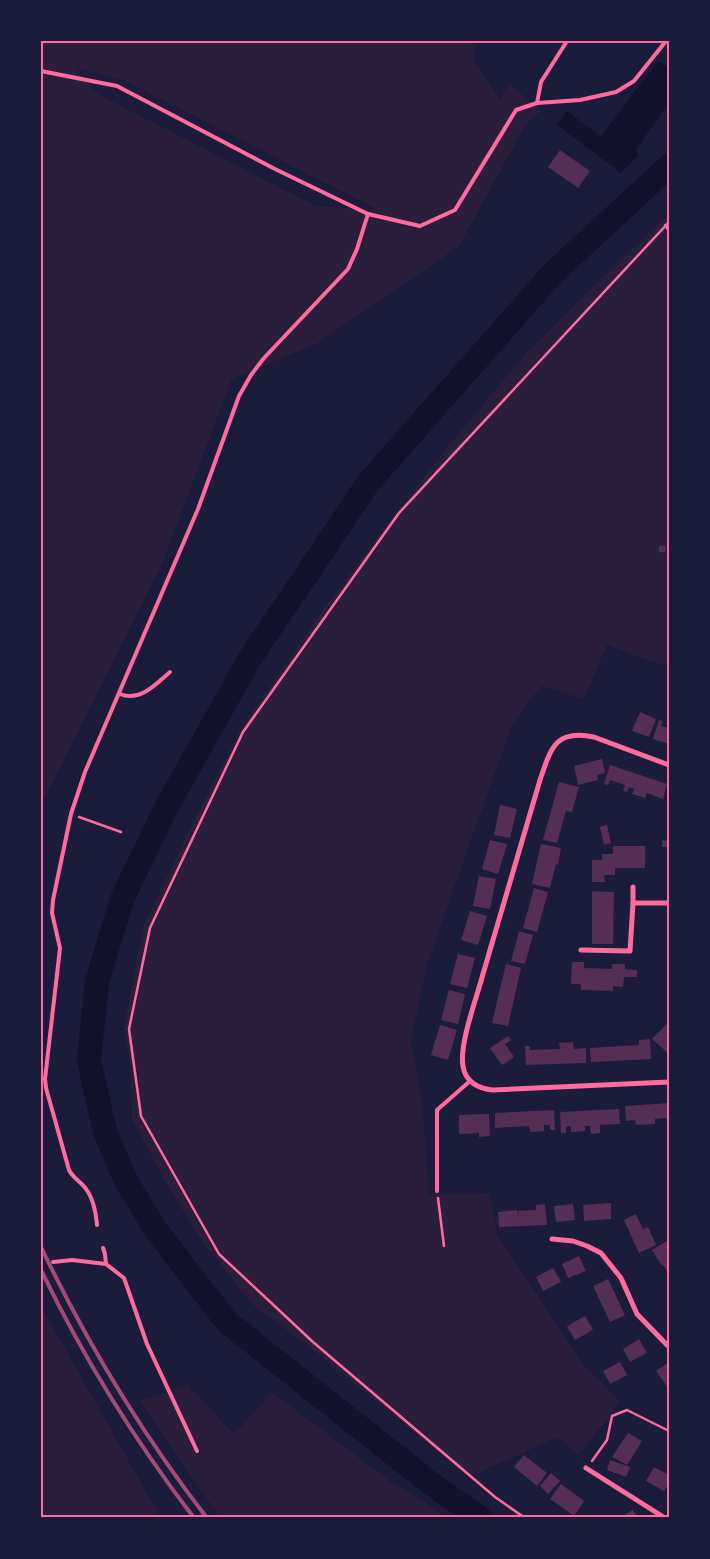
<svg xmlns="http://www.w3.org/2000/svg" width="710" height="1559" viewBox="0 0 710 1559" font-family="'Golos Text',sans-serif">
<style>
.green{fill:#2a1e3b;fill-rule:evenodd}
.water{fill:#12122b}
.lines{fill:none;stroke-linecap:round;stroke-linejoin:round}
.river{stroke:#12122b;stroke-width:24}
.building{fill:#542f53}
.path{stroke:#ff6b9d;stroke-width:2.5}
.service{stroke:#ff6b9d;stroke-width:4}
.minor{stroke:#ff6b9d;stroke-width:5}
.rail{stroke:#a44b75;stroke-width:4}
.neatline{fill:none;stroke:#ff6b9d;stroke-width:2}
</style>
<rect width="100%" height="100%" fill="#1b1b3a"/>
<g class="green">
<path d="M41,41H476L474,62L500,99L509,83L541,111L526,124L459,246L318,343L232,379L162,564L46,796H41ZM77,68L123,80L379,210L316,206L94,92Z"/>
<path d="M669,215V666L653,662L607,645L584,699L541,686L512,725L427,964L411,1041L422,1100L429,1194L490,1193L497,1234L583,1365L620,1402L578,1456L558,1437L471,1476L453,1464L321,1356L252,1304L204,1244L168,1187L132,1119L131,1071L124,1027L144,924L209,791L243,726L319,615L380,534L445,450L525,354L655,226Z"/>
<path d="M41,1306L161,1518H41Z"/>
<path d="M188,1385L234,1434L272,1392L391,1482L424,1501L447,1518H220L140,1401Z"/>
</g>
<path class="water" d="M658,61L669,68V103L635,151L639,155L621,173L557,125L567,111L601,137Z"/>
<g class="lines">
<path class="river" d="M480,1518L429,1482L227,1322L156,1230L126,1181L105,1132L89,1060L97,981L123,897L166,808L249,660L368,483L553,273L669,166"/>
</g>
<g class="building">
<path d="M560,150L590,171L578,188L548,167Z"/>
<circle cx="662" cy="549" r="3.5"/>
<path d="M640,712L656,719L649,737L632,731Z"/>
<path d="M659,720L663,721L661,726L669,728V744L653,739Z"/>
<path d="M602,759L605,773L597,775L598,780L578,785L574,766Z"/>
<path d="M610,765L667,784L663,799L647,793L645,798L632,794L634,789L629,787L627,792L623,791L625,785L610,780L608,785L604,784Z"/>
<path d="M559,782L579,787L572,812L566,811L557,843L543,840Z"/>
<path d="M500,805L517,809L510,838L494,835Z"/>
<path d="M607,825L611,843L604,845L600,827Z"/>
<path d="M490,840L507,844L498,874L482,869Z"/>
<path d="M662,840L669,841V847H662Z"/>
<path d="M541,844L561,848L558,865L556,864L550,888L532,884Z"/>
<path d="M613,846H645V868H615V875H604L605,882H592V860H602V854H613Z"/>
<path d="M479,876L496,879L490,909L473,906Z"/>
<path d="M534,888L548,892L537,932L523,928Z"/>
<path d="M592,891L614,892L613,944H592Z"/>
<path d="M470,911L487,916L478,945L461,940Z"/>
<path d="M519,931L533,935L525,964L511,961Z"/>
<path d="M458,954L475,958L467,988L450,984Z"/>
<path d="M572,962H584V968L612,969V964H625V969L637,970V977H624L623,987L613,986V991L581,990V984H571Z"/>
<path d="M506,964L521,968L508,1026L492,1023Z"/>
<path d="M449,990L465,994L458,1024L441,1020Z"/>
<path d="M669,1022V1054L652,1039Z"/>
<path d="M440,1025L457,1030L448,1060L431,1055Z"/>
<path d="M508,1036L511,1040L505,1044L514,1057L502,1065L490,1048Z"/>
<path d="M650,1039L651,1059L591,1062L590,1048L639,1045V1040Z"/>
<path d="M573,1042L574,1049L586,1048V1063L526,1065L525,1046H530V1050L560,1049L559,1043Z"/>
<path d="M669,1103V1118L655,1119V1124L636,1125L635,1120L626,1121L625,1106Z"/>
<path d="M619,1109L620,1124L600,1125V1133L591,1134L590,1126H585V1131L571,1132V1126L566,1127V1133H561L560,1112Z"/>
<path d="M554,1110L555,1130H550V1125H544V1131L530,1132L529,1126L495,1128V1113Z"/>
<path d="M489,1114L490,1136L479,1137V1133L459,1134V1115Z"/>
<path d="M611,1203V1219L584,1221L583,1205Z"/>
<path d="M545,1204L547,1225L499,1227L498,1212L517,1210L519,1218L518,1211L536,1210V1205Z"/>
<path d="M573,1204L575,1220L556,1222L554,1206Z"/>
<path d="M636,1214L643,1229L648,1227L656,1245L639,1253L624,1220Z"/>
<path d="M667,1241L669,1244V1274L663,1265L662,1266L652,1250Z"/>
<path d="M579,1256L586,1271L568,1278L562,1264Z"/>
<path d="M553,1268L561,1282L543,1291L536,1277Z"/>
<path d="M608,1279L625,1315L610,1322L593,1286Z"/>
<path d="M585,1316L593,1330L575,1340L567,1326Z"/>
<path d="M639,1339L647,1353L630,1362L623,1349Z"/>
<path d="M620,1362L627,1375L610,1384L603,1371Z"/>
<path d="M669,1362V1389L656,1371Z"/>
<path d="M628,1433L642,1441L627,1465L612,1457Z"/>
<path d="M524,1455L547,1473L537,1486L514,1467Z"/>
<path d="M610,1460L630,1467L626,1477L607,1470Z"/>
<path d="M654,1467L669,1475V1483L664,1491L646,1481Z"/>
<path d="M551,1473L560,1481L548,1494L540,1486Z"/>
<path d="M561,1484L584,1501L574,1516L550,1499Z"/>
<path d="M633,1510L638,1518H615L619,1515L621,1517Z"/>
</g>
<g class="lines">
<g class="path">
<path d="M665,225L669,231"/>
<path d="M79,817L121,832"/>
<path d="M438,1198L444,1246"/>
<path d="M592,1461L607,1440L612,1416L627,1410L669,1431"/>
<path d="M525,1518L495,1497L313,1342L219,1254L141,1116L129,1029L150,928L243,732L399,513L669,222"/>
</g>
<g class="service">
<path d="M41,71L117,86L275,169L368,214L420,226L455,210L516,110L537,103L580,100L616,92L634,81L666,41"/>
<path d="M537,103L541,82L567,41"/>
<path d="M120,694C140,702 155,685 170,672"/>
<path d="M437,1191V1110L470,1081"/>
<path d="M97,1225C96,1214 93,1198 86,1189C81,1182 73,1178 69,1170L46,1088L45,1079L60,948L52,913L53,900L71,814L85,772L198,509L239,396L251,375L264,358L348,269L357,249L368,214"/>
<path d="M103,1248L105,1254L106,1264L124,1278L147,1344L197,1451"/>
<path d="M53,1262L72,1260L106,1264"/>
</g>
<g class="minor">
<path d="M669,765L594,737C555,729 551,748 540,780C521,844 502,909 483,974C477,997 459,1044 463,1066C465,1082 479,1089 493,1090L669,1082"/>
<path d="M633,887V903H669"/>
<path d="M581,950L630,951L633,903"/>
<path d="M552,1239L573,1241L587,1246L601,1253L621,1278L637,1314L669,1347"/>
<path d="M586,1468L665,1518"/>
</g>
<g class="rail">
<path d="M41,1247C87,1343 142,1434 207,1518"/>
<path d="M41,1270C83,1357 135,1441 194,1518"/>
</g>
</g>
<rect width="710" height="1559" fill="none" stroke="#1b1b3a" stroke-width="85"/>
<rect x="42" y="42" width="626" height="1474" class="neatline"/>
</svg>
